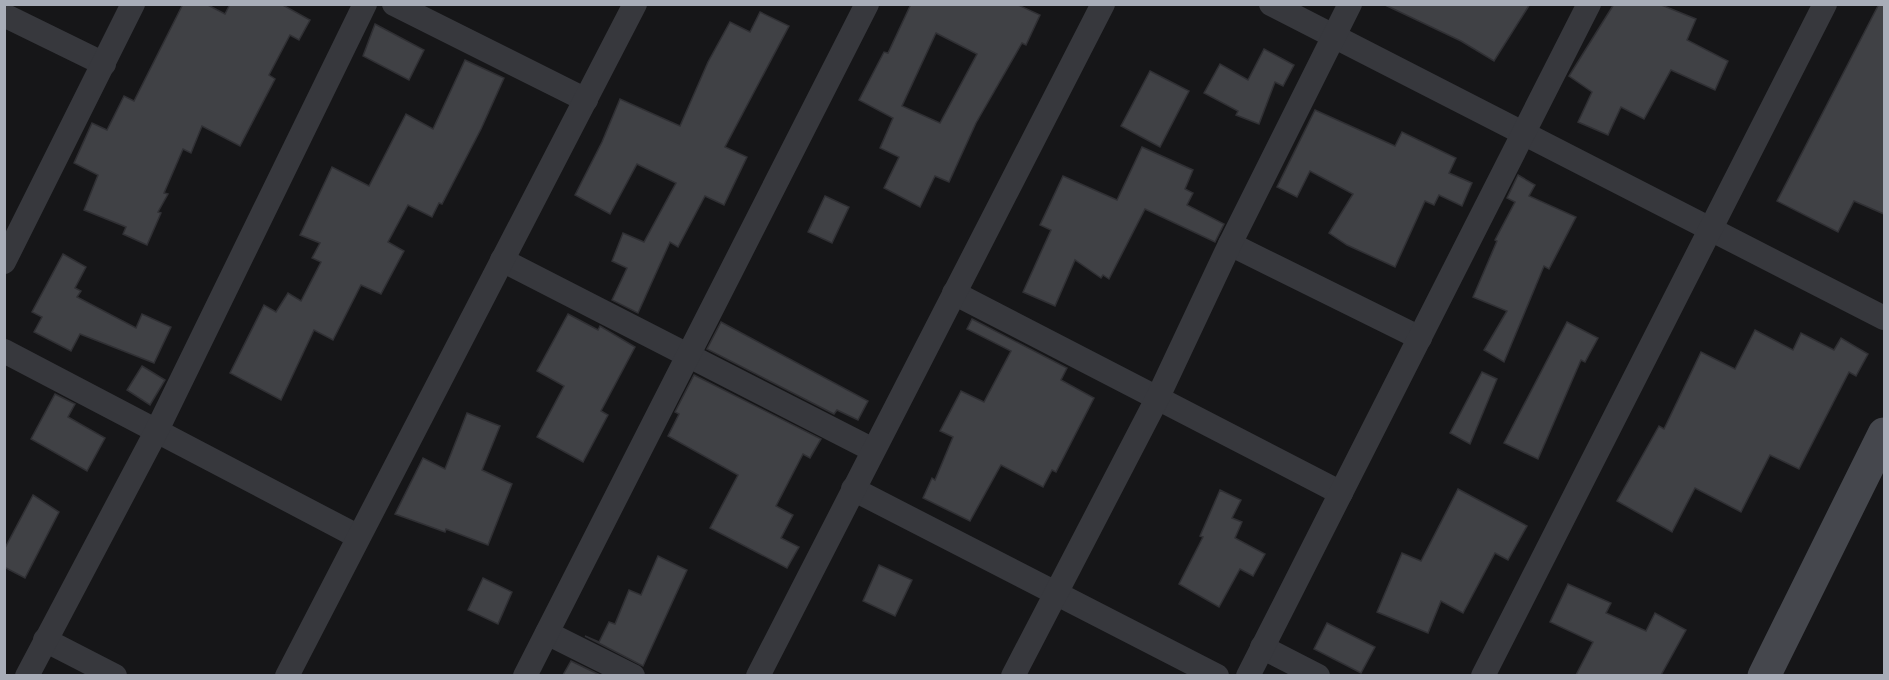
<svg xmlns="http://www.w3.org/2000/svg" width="1889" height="680" viewBox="0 0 1889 680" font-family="Jost,sans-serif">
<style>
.building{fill:#404145;stroke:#303034;stroke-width:1.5;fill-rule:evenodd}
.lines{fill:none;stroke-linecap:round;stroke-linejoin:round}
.street{stroke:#37383d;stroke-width:24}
.secondary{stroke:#45474d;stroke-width:33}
</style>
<rect width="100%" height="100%" fill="#161618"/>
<g class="building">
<path d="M183,4H206L225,14L230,4H281L310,20L299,40L290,35L269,75L275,79L240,146L202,126L191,153L183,149L164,193L168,194L158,212L161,213L147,245L123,234L126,227L84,210L98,175L74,163L92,123L107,130L124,96L134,101Z"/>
<path d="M911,4H1016L1040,15L1026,45L1022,43L976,123L949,182L935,176L920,207L884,188L899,157L880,148L893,118L859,100L884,52L888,53ZM936,33L977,54L940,123L902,106Z"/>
<path d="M1383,4H1530L1494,61L1461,41Z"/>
<path d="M1614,4H1659L1696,19L1687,40L1728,61L1715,90L1671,70L1644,119L1621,107L1608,135L1578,122L1592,92L1569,76Z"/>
<path d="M1879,4H1884V214L1854,201L1838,232L1777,201Z"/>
<path d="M760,12L789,26L725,147L747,157L724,205L705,196L678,247L670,242L638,313L612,300L627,268L612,261L623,233L644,242L676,183L637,164L610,214L575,195L602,142L620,99L680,126L708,62L730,22L750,32Z"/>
<path d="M375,24L424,50L409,80L363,56Z"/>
<path d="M1264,49L1294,65L1283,86L1275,82L1259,124L1236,115L1238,111L1204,93L1220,64L1248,80Z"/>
<path d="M465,60L504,78L481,129L442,204L439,203L432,217L408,205L388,242L404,251L381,294L361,285L333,340L314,330L281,400L230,373L264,305L276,312L288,293L301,301L321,262L312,258L320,243L300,235L332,167L369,186L406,114L433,129Z"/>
<path d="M1150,71L1189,91L1160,147L1121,126Z"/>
<path d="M1315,110L1395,146L1402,132L1456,158L1449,173L1472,183L1462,206L1439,195L1434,205L1425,201L1395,267L1347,245L1329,233L1353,194L1310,171L1297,197L1277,187Z"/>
<path d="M1142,147L1193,170L1185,189L1193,193L1187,205L1224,224L1215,242L1145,209L1109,279L1103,275L1101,278L1075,260L1055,306L1023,292L1051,230L1040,225L1063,176L1117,200Z"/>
<path d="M1518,175L1535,185L1529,196L1576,217L1549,269L1544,266L1504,362L1484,350L1507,311L1473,297L1497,241L1495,240L1515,202L1507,198Z"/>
<path d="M825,196L849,207L832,243L808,232Z"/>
<path d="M63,254L86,267L75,288L81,291L77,297L136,328L142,314L171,327L154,363L80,334L71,351L34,332L42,317L32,312Z"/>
<path d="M568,314L598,330L600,326L635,347L601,411L608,415L583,462L537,437L564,386L537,371Z"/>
<path d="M972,319L1067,368L1061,380L1094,398L1056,472L1052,470L1043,487L1001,465L970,521L923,498L932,478L935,480L953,437L940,431L961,391L984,402L1011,351L967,329Z"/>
<path d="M721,322L868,401L858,420L837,410L834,414L707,349Z"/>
<path d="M1567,322L1598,338L1585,362L1581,360L1538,459L1504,443Z"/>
<path d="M1755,330L1793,350L1801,333L1834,350L1841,338L1868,354L1856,376L1849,372L1799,469L1770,455L1741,512L1695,488L1672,532L1617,501L1659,426L1664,429L1701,352L1735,369Z"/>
<path d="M142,366L165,380L150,405L127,390Z"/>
<path d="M1482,372L1497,379L1470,444L1450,433Z"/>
<path d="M694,375L821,439L810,458L803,454L776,506L793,515L781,538L799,547L787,568L710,528L738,475L668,436L679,414L675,412Z"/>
<path d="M55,394L75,404L68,417L105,438L87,471L31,439Z"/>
<path d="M467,413L500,426L482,470L512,484L488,545L446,529L445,532L395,514L423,458L445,469Z"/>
<path d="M1458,489L1527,526L1508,560L1495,553L1463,613L1441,601L1428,633L1377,612L1402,553L1421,561Z"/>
<path d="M1220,490L1241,500L1232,518L1242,522L1235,538L1265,554L1253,576L1240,569L1219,607L1179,584L1203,537L1200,536Z"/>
<path d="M33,495L59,512L25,578L4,567V550Z"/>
<path d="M658,556L687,570L643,666L585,636L599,642L609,622L615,624L629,590L641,595Z"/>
<path d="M879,565L912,580L895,616L863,601Z"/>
<path d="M483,578L512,592L498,624L468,610Z"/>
<path d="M1568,584L1611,603L1606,613L1646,631L1655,613L1686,630L1661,675H1576L1593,642L1550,622Z"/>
<path d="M1327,623L1375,647L1361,673L1314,649Z"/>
<path d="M571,661L600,675H563Z"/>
</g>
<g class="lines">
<g class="street">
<path d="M394,4L586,100"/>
<path d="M1271,4L1884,318"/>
<path d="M4,15L104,64"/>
<path d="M1230,244L1420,338"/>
<path d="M502,260L873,450"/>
<path d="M4,262L133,4"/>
<path d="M954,293L1341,493"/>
<path d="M4,351L357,536"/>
<path d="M853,489L1217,676"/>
<path d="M547,633L633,676"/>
<path d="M45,640L115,676"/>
<path d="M1262,647L1318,676"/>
<path d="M27,676L156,432L365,4"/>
<path d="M287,676L635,4"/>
<path d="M525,676L867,4"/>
<path d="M758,676L1103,4"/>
<path d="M1013,676L1158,397L1230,244L1350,4"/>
<path d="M1248,676L1589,4"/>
<path d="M1483,676L1825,4"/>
</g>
<path class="secondary" d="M1764,676L1884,434"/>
</g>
<rect width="1889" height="680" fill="none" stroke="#a8adb8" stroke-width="12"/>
</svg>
